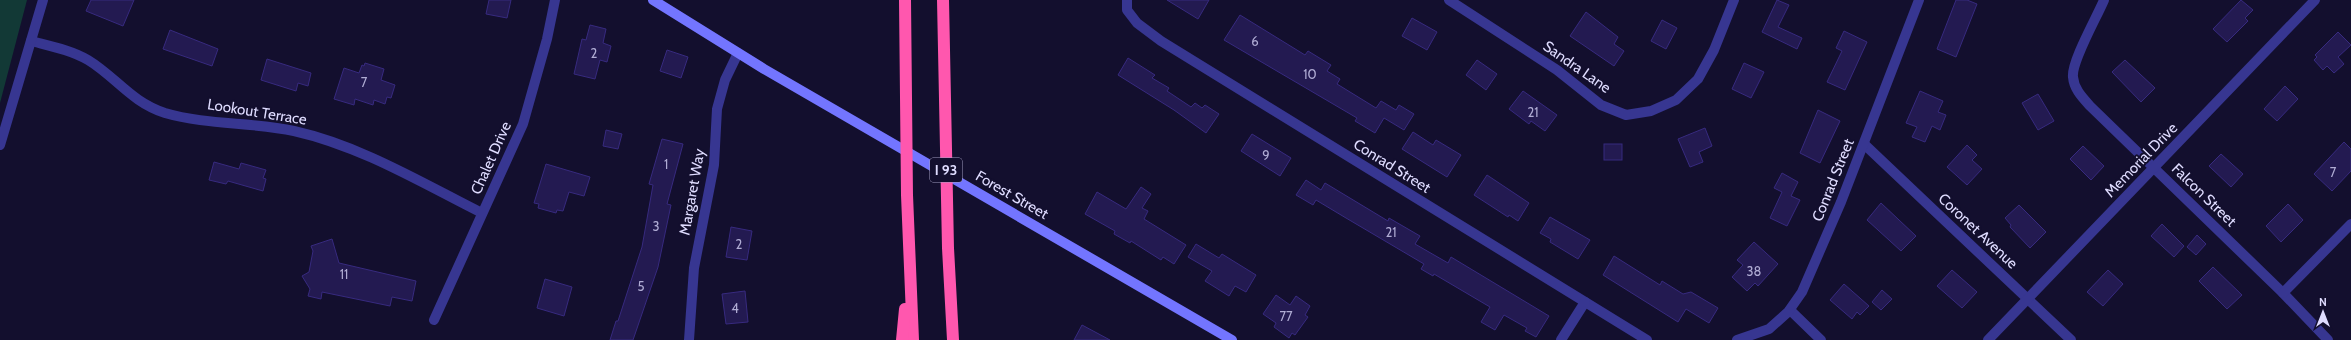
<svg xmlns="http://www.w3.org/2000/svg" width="2351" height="340" viewBox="0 0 2351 340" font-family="Cabin,sans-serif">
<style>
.green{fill:#123936}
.building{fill:#231a51;stroke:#372a7f}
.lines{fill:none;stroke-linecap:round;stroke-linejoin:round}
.street{stroke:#373691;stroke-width:10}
.secondary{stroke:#7375ff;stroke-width:10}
.highway{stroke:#ff57ae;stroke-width:12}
.labels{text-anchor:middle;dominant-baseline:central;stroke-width:4;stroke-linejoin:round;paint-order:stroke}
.number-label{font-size:13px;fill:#b0acd4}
.shield{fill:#130f2e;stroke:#a29ec0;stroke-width:1}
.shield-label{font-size:14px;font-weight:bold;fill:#dfdcff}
.street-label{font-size:15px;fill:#dfdcff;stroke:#130f2e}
</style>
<rect width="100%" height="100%" fill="#130f2e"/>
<path class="green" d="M0,0H27L0,103Z"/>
<g class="building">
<path d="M91,0H134L123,26L86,11Z"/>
<path d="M489,0H511L507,18L486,14Z"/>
<path d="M1167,0H1209L1198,19Z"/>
<path d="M1777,0L1789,5L1778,27L1802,38L1797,49L1762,32Z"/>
<path d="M1956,0H1967L1977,4L1956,57L1937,49Z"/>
<path d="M2241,0L2253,10L2245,18L2248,21L2227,42L2213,29Z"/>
<path d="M1586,12L1618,37L1614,44L1624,51L1614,66L1570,36Z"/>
<path d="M1240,15L1305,55L1308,51L1331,65L1327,71L1340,79L1337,84L1376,108L1381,101L1396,110L1399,105L1414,114L1404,130L1384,118L1375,133L1355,121L1357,118L1224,40Z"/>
<path d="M1412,18L1437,32L1427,50L1402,36Z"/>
<path d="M1662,20L1677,28L1666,49L1651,41Z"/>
<path d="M590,25L606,29L603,43L611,46L607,62L600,60L595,79L574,74L582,39L586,40Z"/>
<path d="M170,30L218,49L212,66L163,49Z"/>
<path d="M1844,31L1867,42L1845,90L1827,82L1842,51L1836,48Z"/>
<path d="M2338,32L2351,45L2338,57L2344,64L2334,73L2327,66L2323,70L2314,60L2317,57L2315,55Z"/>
<path d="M667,50L688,57L681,78L660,71Z"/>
<path d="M1128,58L1155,75L1152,78L1169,88L1167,91L1191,107L1195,103L1202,108L1205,105L1219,114L1206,133L1174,110L1118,75Z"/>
<path d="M267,59L311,73L308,86L298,83L296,91L261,80Z"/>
<path d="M1477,60L1497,74L1486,90L1466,75Z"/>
<path d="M2125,60L2155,88L2141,102L2112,72Z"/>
<path d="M365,63L384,69L381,80L395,85L391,98L387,97L385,104L374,100L373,105L355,99L354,105L334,99L344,68L359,73L362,65L364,66Z"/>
<path d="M1744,63L1764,72L1751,98L1732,89Z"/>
<path d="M2285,86L2298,99L2277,121L2264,109Z"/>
<path d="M1523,91L1557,115L1545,131L1531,121L1529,124L1509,109Z"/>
<path d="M1920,91L1943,101L1938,112L1946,115L1940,130L1932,126L1925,142L1912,137L1917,127L1906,123Z"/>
<path d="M2038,94L2054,121L2038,130L2022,103Z"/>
<path d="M1818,110L1840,121L1820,163L1800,153Z"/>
<path d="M1705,128L1712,146L1699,152L1703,162L1690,167L1678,139Z"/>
<path d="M606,130L622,134L618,149L603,146Z"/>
<path d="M1413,132L1433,145L1436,140L1461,155L1447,177L1402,149Z"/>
<path d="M1252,134L1291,158L1280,176L1241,151Z"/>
<path d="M662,139L683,144L667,204L671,205L658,267L633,340H610L616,321H618L642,247L653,185L649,184Z"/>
<path d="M2344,142L2351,149V171L2332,191L2314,174Z"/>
<rect x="1604" y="144" width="18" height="16"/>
<path d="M1967,145L1977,155L1972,160L1982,169L1967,185L1947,167Z"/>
<path d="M2083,146L2104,166L2091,180L2070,159Z"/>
<path d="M2221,154L2243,174L2231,187L2209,166Z"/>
<path d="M214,162L239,169L241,163L266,170L263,178L266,179L263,191L228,181L226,184L209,180Z"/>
<path d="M546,164L590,177L584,196L569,192L563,211L557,210L556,213L538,208L539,204L534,203Z"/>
<path d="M1782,173L1798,182L1791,196L1800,200L1787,226L1770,218L1782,192L1774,188Z"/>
<path d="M1487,175L1529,203L1518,221L1509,215L1508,217L1474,195Z"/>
<path d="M1306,180L1321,190L1325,183L1388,221L1389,218L1420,236L1415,244L1448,263L1451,257L1549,316L1536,337L1525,331L1527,328L1504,315L1495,330L1481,322L1490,307L1434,274L1433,276L1421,269L1424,264L1346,218L1316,200L1313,205L1296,195Z"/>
<path d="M1141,187L1151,194L1142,208L1148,211L1144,219L1186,245L1174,264L1163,257L1161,260L1131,241L1130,243L1114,234L1115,231L1085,214L1097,192L1126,209Z"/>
<path d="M1881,203L1916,236L1901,251L1867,220Z"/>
<path d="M2288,204L2303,220L2281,242L2266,226Z"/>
<path d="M2019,205L2046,232L2030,248L2010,227L2011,225L2005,218Z"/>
<path d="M1550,217L1590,240L1578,259L1550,242L1551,239L1540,233Z"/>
<path d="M2162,224L2184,246L2174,257L2151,236Z"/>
<path d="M731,227L752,231L747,260L726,257Z"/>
<path d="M2197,235L2206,244L2196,255L2187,247Z"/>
<path d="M332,239L339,263L416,281L412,301L392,297L390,306L322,292L321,299L308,296L310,289L302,276L309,272L313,251L311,246Z"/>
<path d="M1754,242L1778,264L1758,286L1755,283L1747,291L1732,277L1743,265L1737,260Z"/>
<path d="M1196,244L1219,258L1222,254L1256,275L1246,292L1235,286L1229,296L1205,281L1212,271L1188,257Z"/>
<path d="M1614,256L1660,285L1662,281L1683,294L1691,292L1718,308L1709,323L1686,309L1678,322L1603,275Z"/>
<path d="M2213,267L2242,295L2227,309L2199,281Z"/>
<path d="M1952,270L1977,292L1962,308L1937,286Z"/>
<path d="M2108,270L2123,284L2103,306L2087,292Z"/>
<path d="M545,279L572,287L564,316L537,308Z"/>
<path d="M1844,284L1869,306L1860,315L1857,312L1852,319L1830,300Z"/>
<path d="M1882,290L1892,299L1881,310L1872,302Z"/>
<path d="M745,291L748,322L726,324L722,294Z"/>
<path d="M1276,295L1290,305L1296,296L1310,306L1305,315L1308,317L1295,335L1292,333L1289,338L1274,327L1276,323L1263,314Z"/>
<path d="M1082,325L1110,340H1074Z"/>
</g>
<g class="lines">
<g class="street">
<path d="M1127,0V10L1137,23L1161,41L1647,340"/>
<path d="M1449,0L1557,70L1601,105L1626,115L1651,111L1676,100L1698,79L1714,50L1734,0"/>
<path d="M2104,0C2097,17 2071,62 2073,77C2074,89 2082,97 2090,106L2283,293L2328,340"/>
<path d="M31,41C50,46 71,50 88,60C116,77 131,102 165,113C206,125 252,122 294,131C361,146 422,183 482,213"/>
<path d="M1864,144L2071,340"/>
<path d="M0,145L43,0"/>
<path d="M2283,293L2351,224"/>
<path d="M1790,310L1821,340"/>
<path d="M434,320L523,124L547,39L555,0"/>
<path d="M689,340L694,268L714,165L717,109L725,80L738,53"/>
<path d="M1561,340L1585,302"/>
<path d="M1737,340L1769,329L1788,312L1802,292L1841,202L1919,0"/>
<path d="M1988,340L2315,0"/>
</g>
<path class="secondary" d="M653,0L764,69L1232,340"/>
<g class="highway">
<path d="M905,0L907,195L913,340"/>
<path d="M943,0L948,248L953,340"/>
<path d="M902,340L905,309"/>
</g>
</g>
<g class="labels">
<g class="number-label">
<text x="1255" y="41">6</text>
<text x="594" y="53">2</text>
<text x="1310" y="74">10</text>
<text x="364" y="82">7</text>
<text x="1533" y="112">21</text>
<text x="1266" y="155">9</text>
<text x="666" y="164">1</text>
<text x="2333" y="172">7</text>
<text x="656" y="226">3</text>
<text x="1391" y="232">21</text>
<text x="739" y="244">2</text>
<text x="1754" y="271">38</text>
<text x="344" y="274">11</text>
<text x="641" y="286">5</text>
<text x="735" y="308">4</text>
<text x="1286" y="316">77</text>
</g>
<rect class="shield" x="930" y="158" width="32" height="24" rx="3"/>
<g class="shield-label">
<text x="946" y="170">I 93</text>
</g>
<g class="street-label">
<text transform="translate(1577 67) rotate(35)">Sandra Lane</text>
<text transform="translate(257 112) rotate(9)">Lookout Terrace</text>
<text transform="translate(491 158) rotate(-66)">Chalet Drive</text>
<text transform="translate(2141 160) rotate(-46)">Memorial Drive</text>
<text transform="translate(1392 166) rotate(32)">Conrad Street</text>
<text transform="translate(1833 180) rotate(-68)">Conrad Street</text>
<text transform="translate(692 192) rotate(-80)">Margaret Way</text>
<text transform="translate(1012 195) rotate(30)">Forest Street</text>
<text transform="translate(2204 195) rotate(44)">Falcon Street</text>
<text transform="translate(1978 231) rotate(43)">Coronet Avenue</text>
</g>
</g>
<g transform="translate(2323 312)" stroke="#130f2e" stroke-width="3" paint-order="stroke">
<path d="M0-3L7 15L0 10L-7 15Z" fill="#dfdcff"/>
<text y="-6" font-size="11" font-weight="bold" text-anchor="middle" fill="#dfdcff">N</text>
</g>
</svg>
